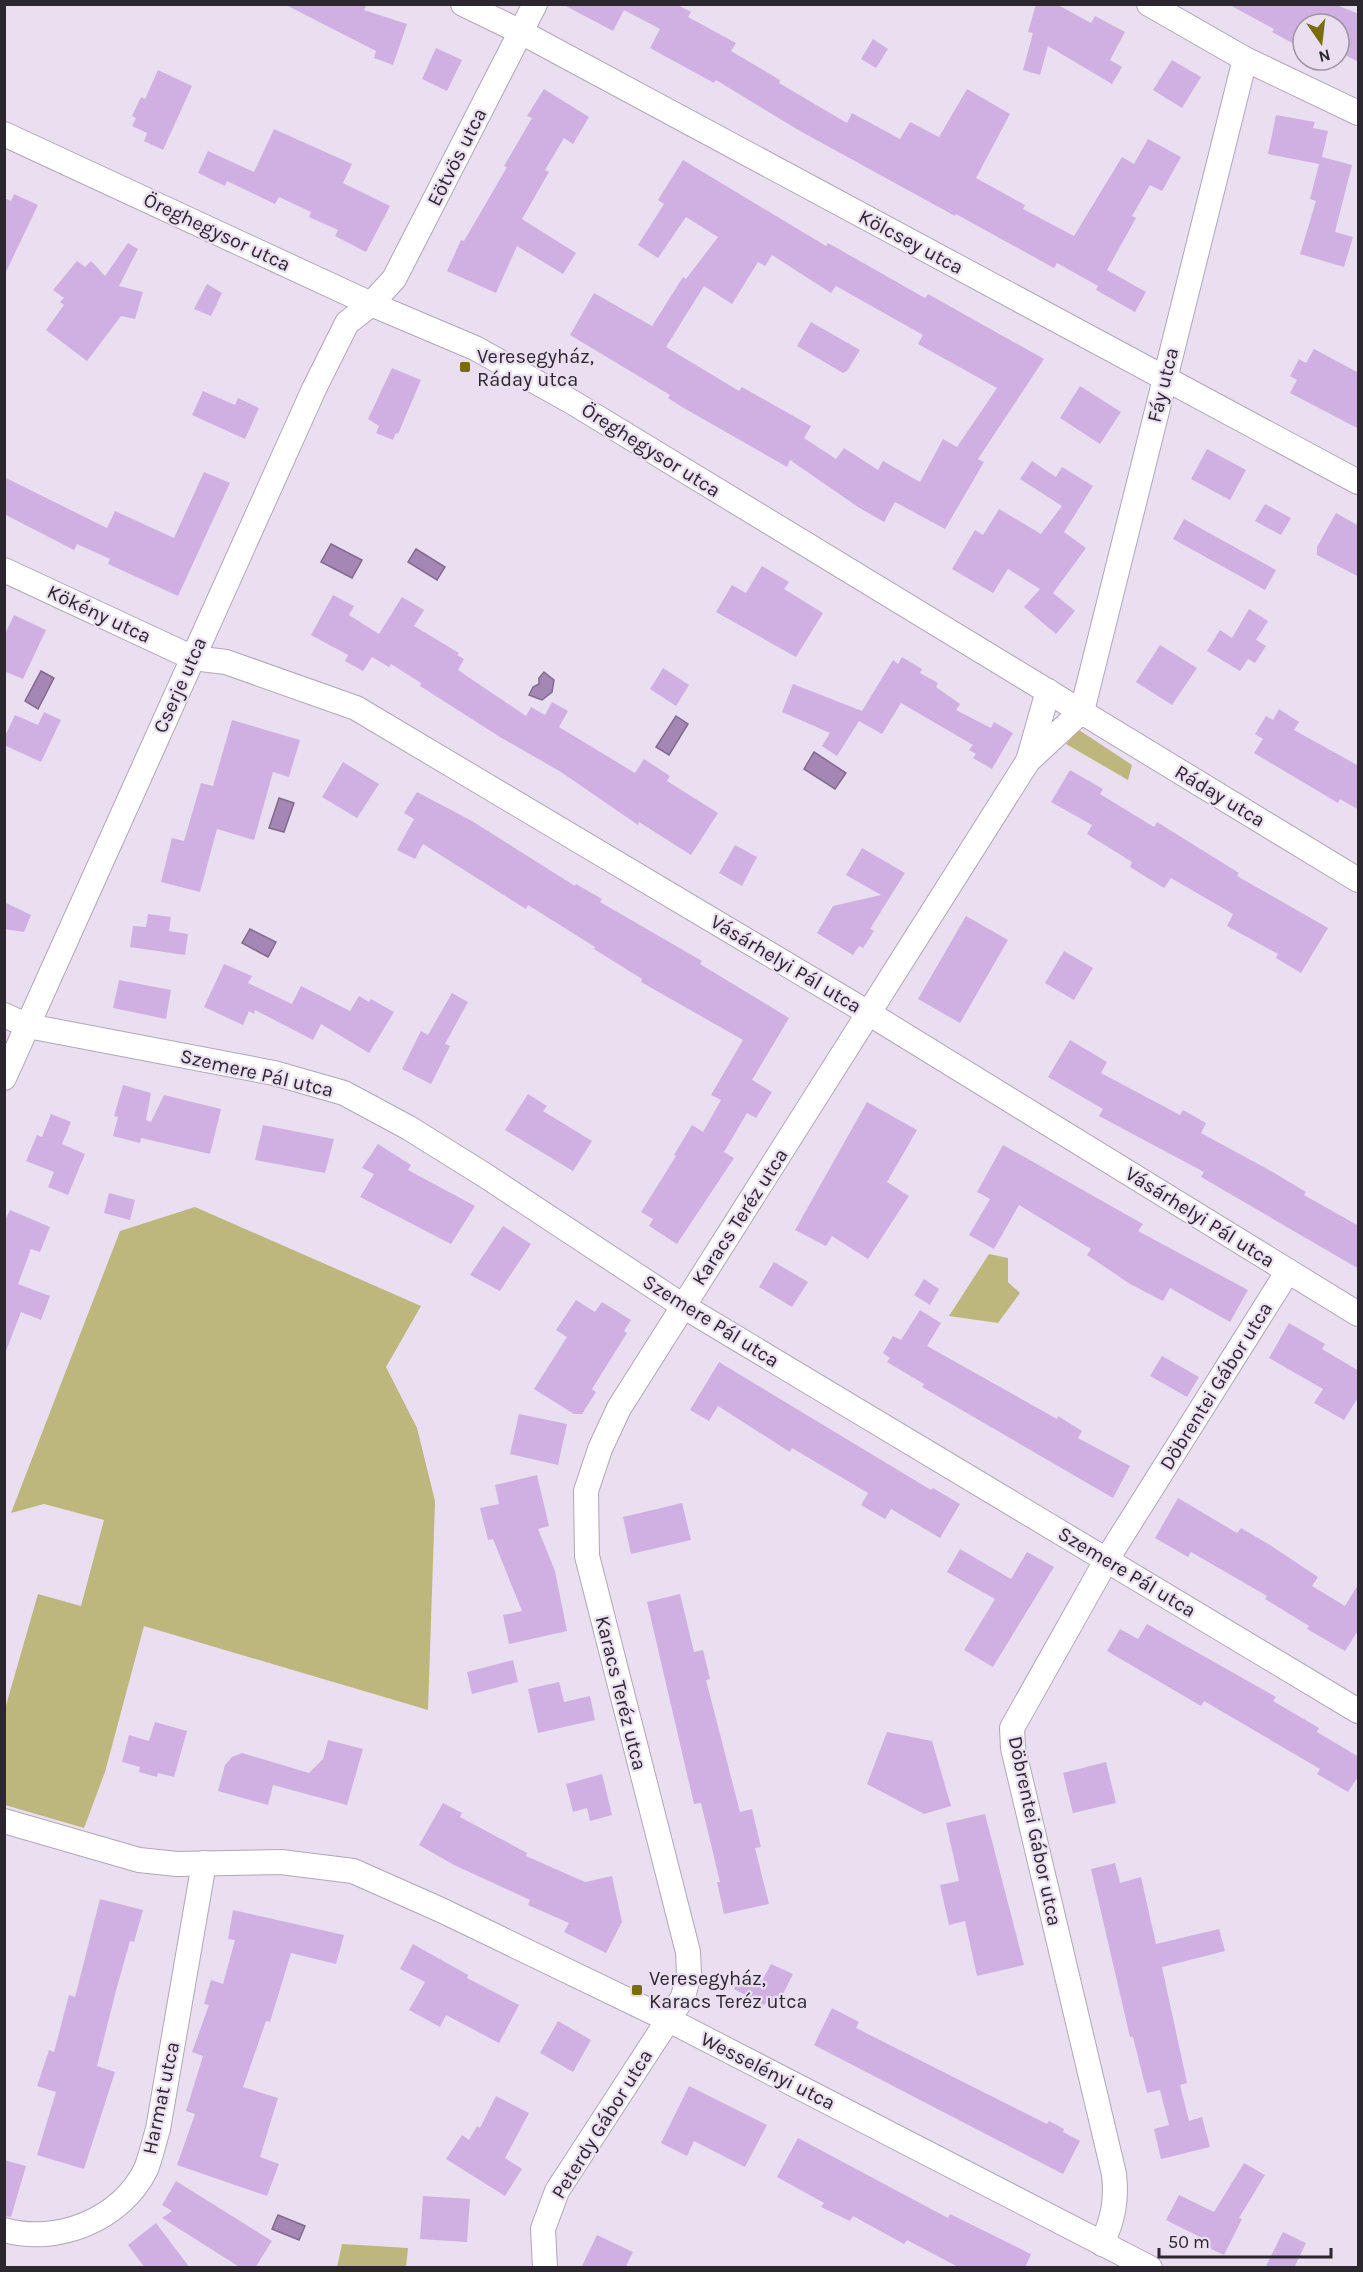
<svg xmlns="http://www.w3.org/2000/svg" width="1363" height="2272" viewBox="0 0 1363 2272" font-family="Karla,sans-serif">
<style>
.green{fill:#bdb77e}
.water{fill:#a587b6;stroke:#816a8d;stroke-width:1.5}
.building{fill:#d0b0e2;fill-rule:evenodd}
.lines{fill:none;stroke-linecap:round;stroke-linejoin:round}
.minor-casing{stroke:#b1a6b7;stroke-width:26}
.minor{stroke:#fff;stroke-width:24}
.poi-dot{fill:#786d09;stroke:#eadff0;stroke-width:2}
.labels{text-anchor:middle;dominant-baseline:central;stroke-width:4.5;stroke-linejoin:round;paint-order:stroke}
.street-label{font-size:20px;fill:#2c272e;stroke:#eadff0}
.poi-label{font-size:20px;fill:#2c272e;stroke:#eadff0;text-anchor:start}
</style>
<rect width="100%" height="100%" fill="#eadff0"/>
<g class="green">
<path d="M1079,730L1132,765L1128,780L1066,744Z"/>
<path d="M195,1207L421,1306L386,1367L417,1428L435,1501L428,1710L144,1626L105,1772L84,1828L5,1805V1709L38,1594L81,1606L104,1520L44,1504L11,1513L120,1231Z"/>
<path d="M989,1254L1008,1258V1282L1020,1293L998,1323L949,1316Z"/>
<path d="M342,2244L408,2248L406,2267H337Z"/>
</g>
<g class="water">
<path d="M331,544L362,560L352,578L321,562Z"/>
<path d="M416,549L445,567L437,580L408,562Z"/>
<path d="M41,671L54,678L38,709L25,701Z"/>
<path d="M544,672L554,680L552,692L542,700L529,695L533,687L539,684V678Z"/>
<path d="M676,716L688,724L669,755L656,747Z"/>
<path d="M814,752L846,773L835,789L804,769Z"/>
<path d="M279,798L294,803L284,832L269,828Z"/>
<path d="M250,929L276,942L268,957L242,943Z"/>
<path d="M278,2215L305,2226L299,2240L272,2229Z"/>
</g>
<g class="building">
<path d="M284,4H367L364,10L407,24L393,65L374,58L376,51Z"/>
<path d="M562,4H676L691,12L688,17L736,43L731,51L780,80L779,83L847,123L852,113L900,139L910,122L939,137L967,89L1010,114L976,178L1025,205L1023,209L1074,236L1122,157L1134,164L1148,139L1181,157L1162,191L1150,185L1132,216L1136,218L1107,270L1146,292L1135,312L1096,290L1098,286L1057,263L1054,268L956,214L955,216L800,131L716,80L714,83L650,48L660,29L624,10L613,31Z"/>
<path d="M1036,4H1056L1091,23L1095,16L1125,32L1110,60L1122,67L1112,84L1048,46L1040,75L1023,70L1033,33L1028,32Z"/>
<path d="M1228,4H1334L1359,14V62L1339,52V24H1303V31L1296,45L1272,32L1274,29Z"/>
<path d="M873,39L888,49L876,68L861,59Z"/>
<path d="M436,48L462,60L447,91L422,79Z"/>
<path d="M1172,60L1201,77L1182,108L1153,90Z"/>
<path d="M158,70L192,86L163,150L144,141L147,133L132,126L136,118L132,116L141,97L145,99Z"/>
<path d="M544,89L589,117L573,144L564,138L545,170L549,172L522,219L576,253L563,274L517,246L496,293L447,271L461,240L464,241L507,167L504,166L532,118L527,116Z"/>
<path d="M1276,115L1315,122L1313,128L1328,131L1322,157L1352,165L1335,232L1353,237L1344,267L1300,254L1316,201L1310,199L1319,164L1268,154Z"/>
<path d="M274,129L352,164L343,183L390,206L366,252L335,236L338,230L309,217L311,212L279,197L275,204L227,181L225,186L198,173L208,151L254,172Z"/>
<path d="M683,160L826,246L828,243L925,298L928,294L1044,359L978,459L984,462L945,529L895,502L884,522L858,507L790,460L787,467L682,407L668,398L670,395L570,335L594,293L652,326L683,277L686,279L718,237L686,217L658,258L638,245L664,204L658,200ZM772,255L831,293L836,286L923,335L918,344L997,388L957,447L943,439L920,482L883,461L878,470L844,448L836,459L804,438L811,426L742,387L739,391L666,347L704,286L732,304L758,262L765,266Z"/>
<path d="M14,194L38,205L4,276V198L11,201Z"/>
<path d="M128,243L138,249L119,286L143,292L135,319L121,316L87,361L46,330L64,305L60,302L64,298L53,290L77,261L85,267L91,261L105,276Z"/>
<path d="M207,284L222,293L211,316L194,309Z"/>
<path d="M811,322L860,350L847,371L843,373L797,346Z"/>
<path d="M1314,349L1359,373V429L1290,393L1297,380L1290,376L1299,359L1306,363Z"/>
<path d="M392,368L421,380L398,434L396,433L393,440L376,433L379,426L368,419Z"/>
<path d="M1080,386L1121,412L1100,444L1060,418Z"/>
<path d="M203,391L235,405L238,398L259,408L245,439L192,415Z"/>
<path d="M1207,449L1246,470L1230,500L1191,479Z"/>
<path d="M1032,461L1056,477L1062,467L1093,486L1064,532L1086,548L1053,593L1075,611L1056,634L1024,607L1040,589L1008,569L993,593L952,569L975,530L983,535L999,509L1041,534L1062,506L1020,479Z"/>
<path d="M204,472L230,483L178,596L108,564L110,559L77,544L74,550L4,514V477L107,528L115,511L174,538Z"/>
<path d="M1265,504L1291,518L1281,535L1255,521Z"/>
<path d="M1336,513L1359,526V577L1317,555V547Z"/>
<path d="M1184,519L1276,570L1265,590L1173,539Z"/>
<path d="M762,566L789,582L784,589L823,613L796,657L716,612L732,585L746,593Z"/>
<path d="M333,595L354,606L349,615L379,634L402,597L424,610L414,626L459,653L457,655L464,659L458,670L526,716L531,707L545,715L552,702L568,711L559,727L635,773L644,759L670,776L667,781L718,813L691,855L639,822L638,825L561,772L500,737L420,686L421,683L391,664L389,667L372,657L363,671L345,661L348,655L311,635Z"/>
<path d="M1249,609L1268,621L1256,640L1266,646L1255,663L1248,659L1240,671L1207,651L1220,630L1232,638Z"/>
<path d="M14,615L46,630L23,679L4,671V636Z"/>
<path d="M1160,645L1197,668L1172,705L1136,682Z"/>
<path d="M902,657L922,669L920,673L938,683L936,687L960,704L956,710L991,728L994,722L1013,733L992,769L973,758L976,754L969,750L973,745L901,703L882,734L859,721L837,756L822,746L830,733L782,712L793,684L862,711L893,660L898,664Z"/>
<path d="M663,668L689,685L676,706L650,689Z"/>
<path d="M1279,709L1299,722L1294,730L1359,766V810L1340,799L1338,803L1254,753L1263,739L1255,734L1266,716L1273,720Z"/>
<path d="M44,712L61,720L41,762L4,745V738L15,715L38,725Z"/>
<path d="M232,720L300,740L289,777L273,772L254,840L217,829L200,892L161,882L172,838L184,841L201,783L213,786Z"/>
<path d="M343,762L379,784L357,818L322,797Z"/>
<path d="M1070,770L1103,789L1100,794L1154,827L1157,822L1239,873L1237,876L1328,928L1301,973L1276,958L1278,954L1227,926L1233,914L1171,878L1164,888L1130,867L1132,862L1087,834L1092,825L1051,802Z"/>
<path d="M417,792L472,821L575,886L576,884L602,899L600,902L702,961L700,964L789,1018L752,1080L772,1092L756,1118L747,1113L724,1152L734,1158L677,1244L649,1226L653,1219L641,1212L676,1156L674,1155L692,1125L703,1132L721,1100L711,1095L743,1040L641,982L642,979L594,949L595,947L528,905L526,909L423,844L415,859L397,850L414,819L404,813Z"/>
<path d="M735,845L757,857L742,886L719,873Z"/>
<path d="M862,848L905,873L870,929L874,931L863,948L859,946L853,955L817,933L833,906L881,895L846,875Z"/>
<path d="M4,902L31,915L24,932L4,929Z"/>
<path d="M148,914L171,917L169,931L188,934L185,955L130,947L133,926L146,927Z"/>
<path d="M966,916L1008,940L960,1023L918,999Z"/>
<path d="M1064,951L1093,968L1074,1000L1045,983Z"/>
<path d="M224,964L252,976L248,983L292,1004L301,986L350,1011L359,996L369,1002L371,999L394,1012L369,1053L321,1024L313,1040L255,1010L254,1014L249,1011L243,1025L204,1007Z"/>
<path d="M119,980L171,990L166,1019L113,1008Z"/>
<path d="M452,993L468,1002L445,1044L450,1046L431,1084L402,1069L421,1031L428,1035Z"/>
<path d="M1070,1040L1107,1062L1101,1073L1180,1115L1183,1110L1206,1123L1201,1133L1271,1171L1306,1192L1304,1195L1359,1226V1269L1201,1177L1204,1172L1099,1116L1103,1109L1048,1077Z"/>
<path d="M123,1085L151,1093L146,1120L151,1122L164,1095L221,1109L210,1154L141,1138L140,1143L113,1136L118,1117L114,1116Z"/>
<path d="M528,1094L547,1106L543,1111L592,1141L573,1171L505,1130Z"/>
<path d="M867,1102L917,1130L887,1182L909,1196L868,1259L832,1236L826,1246L795,1230Z"/>
<path d="M51,1114L71,1122L62,1144L85,1154L68,1195L48,1187L54,1172L26,1161L37,1135L42,1137Z"/>
<path d="M263,1125L334,1139L325,1173L255,1160Z"/>
<path d="M378,1144L411,1165L408,1170L475,1206L451,1244L360,1197L374,1174L362,1168Z"/>
<path d="M1003,1145L1143,1224L1138,1231L1248,1290L1230,1322L1170,1288L1163,1301L1130,1284L1087,1255L1091,1249L1019,1205L994,1249L969,1235L990,1199L977,1192Z"/>
<path d="M109,1193L135,1200L130,1220L104,1213Z"/>
<path d="M10,1210L50,1227L40,1252L31,1249L18,1284L50,1296L41,1320L21,1312L6,1351L4,1222Z"/>
<path d="M503,1226L531,1244L500,1291L470,1275Z"/>
<path d="M774,1262L808,1282L792,1307L759,1287Z"/>
<path d="M924,1279L939,1289L930,1305L914,1295Z"/>
<path d="M576,1300L595,1312L602,1302L631,1320L624,1331L627,1333L592,1389L596,1392L582,1414H574L534,1389L567,1337L556,1330Z"/>
<path d="M920,1310L941,1323L927,1346L1057,1419L1058,1416L1082,1431L1078,1438L1130,1466L1113,1498L922,1387L924,1384L887,1362L890,1358L883,1353L893,1336L901,1340Z"/>
<path d="M1289,1323L1325,1344L1322,1349L1359,1371V1396L1344,1420L1314,1403L1323,1389L1269,1358Z"/>
<path d="M1162,1356L1199,1377L1187,1397L1150,1376Z"/>
<path d="M719,1362L931,1490L933,1488L960,1504L940,1538L891,1509L885,1519L861,1505L868,1493L792,1448L790,1452L718,1406L709,1421L690,1410Z"/>
<path d="M519,1414L567,1424L558,1465L510,1454Z"/>
<path d="M537,1475L549,1526L538,1529L555,1571L567,1631L509,1644L503,1615L522,1611L493,1539L488,1540L480,1508L499,1504L495,1485Z"/>
<path d="M1178,1498L1237,1533L1241,1528L1270,1545L1318,1577L1312,1586L1345,1606L1359,1583V1629L1345,1651L1307,1629L1309,1626L1265,1599L1267,1596L1191,1552L1188,1557L1155,1538Z"/>
<path d="M682,1503L691,1540L631,1554L623,1517Z"/>
<path d="M960,1549L1011,1579L1027,1552L1054,1567L993,1667L964,1650L995,1599L947,1572Z"/>
<path d="M680,1594L694,1652L703,1650L710,1679L706,1680L740,1812L752,1809L761,1847L755,1848L769,1904L724,1914L717,1882H720L701,1803L694,1804L647,1602Z"/>
<path d="M1147,1624L1276,1697L1273,1701L1319,1728L1317,1732L1359,1757V1775L1348,1792L1317,1774L1320,1769L1204,1701L1201,1706L1107,1651L1120,1629L1138,1639Z"/>
<path d="M513,1660L518,1682L472,1694L467,1672Z"/>
<path d="M559,1682L564,1702L590,1696L595,1720L538,1733L528,1689Z"/>
<path d="M155,1722L187,1731L174,1777L158,1773L157,1777L139,1772L140,1767L122,1762L129,1735L149,1741Z"/>
<path d="M887,1732L932,1741L951,1806L924,1814L867,1784Z"/>
<path d="M328,1740L363,1749L347,1805L273,1785L268,1805L218,1791L225,1765L232,1757L242,1753L309,1773L323,1759Z"/>
<path d="M1106,1762L1116,1803L1073,1813L1063,1773Z"/>
<path d="M602,1774L612,1815L590,1821L587,1808L573,1812L566,1784Z"/>
<path d="M443,1803L462,1813L460,1817L527,1853L526,1856L585,1882L612,1876L622,1922L606,1953L564,1932L569,1923L528,1905L530,1900L454,1865L419,1845Z"/>
<path d="M985,1814L1024,1965L977,1976L965,1921L949,1925L940,1885L959,1881L946,1823Z"/>
<path d="M1115,1863L1120,1883L1141,1877L1156,1944L1219,1929L1225,1951L1162,1967L1187,2083L1180,2085L1189,2121L1202,2117L1210,2147L1161,2159L1154,2129L1169,2125L1160,2090L1147,2093L1133,2037H1130L1091,1869Z"/>
<path d="M100,1899L143,1910L134,1942L130,1941L117,1987L97,2066L115,2072L84,2169L37,2155L56,2092L37,2086L49,2050L54,2052L69,1995L75,1997Z"/>
<path d="M233,1910L344,1935L336,1964L291,1953L270,2022L266,2021L243,2087L278,2098L260,2157L279,2164L267,2196L177,2165L195,2114L186,2111L203,2056L192,2052L209,2005L204,2004L211,1980L223,1984L235,1940L228,1939Z"/>
<path d="M413,1944L468,1975L467,1978L519,2005L499,2043L446,2015L440,2027L409,2010L425,1982L400,1969Z"/>
<path d="M771,1964L793,1974L776,2008L766,2003L764,2005L734,1989L744,1972L762,1981Z"/>
<path d="M832,2008L859,2022L856,2028L1047,2124L1049,2121L1064,2129L1063,2132L1080,2141L1063,2174L814,2045Z"/>
<path d="M558,2021L591,2040L573,2072L540,2053Z"/>
<path d="M689,2086L767,2125L745,2167L694,2141L687,2156L661,2143Z"/>
<path d="M496,2096L529,2113L505,2158L522,2169L505,2196L446,2159L462,2135L469,2140L477,2126L480,2128Z"/>
<path d="M798,2138L948,2218L950,2214L1031,2254L1025,2268H960L907,2240L904,2244L853,2216L850,2221L821,2207L824,2203L777,2177Z"/>
<path d="M4,2160L26,2166L11,2217L4,2216Z"/>
<path d="M1244,2163L1265,2175L1239,2218L1242,2219L1224,2255L1205,2246L1208,2241L1166,2220L1179,2195L1214,2212Z"/>
<path d="M176,2181L272,2241L255,2268H241L162,2218L172,2211L162,2205Z"/>
<path d="M423,2196L470,2199L467,2242L420,2239Z"/>
<path d="M156,2223L190,2268H145L128,2245Z"/>
<path d="M1283,2232L1306,2243L1294,2268H1265Z"/>
<path d="M597,2235L633,2252L625,2268H581Z"/>
</g>
<g class="lines">
<g class="minor-casing">
<g id="minor">
<path d="M463,4L521,32L1358,482"/>
<path d="M1149,4L1245,59L1358,113"/>
<path d="M4,134L371,304L475,348L572,402L1358,880"/>
<path d="M4,570L193,658L226,662L356,708L870,1014L1358,1314"/>
<path d="M1082,711L1245,59"/>
<path d="M1028,761L1048,691"/>
<path d="M4,1015L28,1026L274,1073L344,1093L409,1128L486,1176L683,1306L1358,1711"/>
<path d="M4,1078L314,389L347,323L371,304L394,279L535,4"/>
<path d="M4,1821L139,1860L177,1864L281,1862L353,1871L441,1910L669,2020L1150,2268"/>
<path d="M4,2230C57,2245 121,2220 146,2169C151,2156 154,2142 158,2129L204,1863"/>
<path d="M1102,2244C1113,2219 1117,2201 1114,2174L1013,1748L1012,1728L1107,1559L1288,1271"/>
<path d="M545,2268L543,2229L557,2191L683,1997L689,1974L688,1952L587,1556L586,1491L600,1449L619,1408L1028,761L1082,711"/>
</g>
</g>
<use href="#minor" class="minor"/>
</g>
<g class="poi-dot">
<rect x="459" y="361" width="12" height="12" rx="3"/>
<rect x="631" y="1984" width="12" height="12" rx="3"/>
</g>
<g class="labels">
<g class="street-label">
<text transform="translate(457 157) rotate(-63)">Eötvös utca</text>
<text transform="translate(217 232) rotate(25)">Öreghegysor utca</text>
<text transform="translate(911 242) rotate(28)">Kölcsey utca</text>
<text transform="translate(1163 385) rotate(-76)">Fáy utca</text>
<text transform="translate(651 450) rotate(32)">Öreghegysor utca</text>
<text transform="translate(99 614) rotate(25)">Kökény utca</text>
<text transform="translate(180 685) rotate(-66)">Cserje utca</text>
<text transform="translate(1220 796) rotate(31)">Ráday utca</text>
<text transform="translate(786 964) rotate(31)">Vásárhelyi Pál utca</text>
<text transform="translate(257 1073) rotate(13)">Szemere Pál utca</text>
<text transform="translate(740 1217) rotate(-57)">Karacs Teréz utca</text>
<text transform="translate(1200 1217) rotate(32)">Vásárhelyi Pál utca</text>
<text transform="translate(711 1321) rotate(32)">Szemere Pál utca</text>
<text transform="translate(1216 1386) rotate(-58)">Döbrentei Gábor utca</text>
<text transform="translate(1127 1572) rotate(31)">Szemere Pál utca</text>
<text transform="translate(621 1693) rotate(76)">Karacs Teréz utca</text>
<text transform="translate(1035 1831) rotate(78)">Döbrentei Gábor utca</text>
<text transform="translate(768 2071) rotate(27)">Wesselényi utca</text>
<text transform="translate(161 2098) rotate(-78)">Harmat utca</text>
<text transform="translate(602 2124) rotate(-58)">Peterdy Gábor utca</text>
</g>
<g class="poi-label">
<text x="477" y="356">Veresegyház,<tspan x="477" dy="23">Ráday utca</tspan></text>
<text x="649" y="1978">Veresegyház,<tspan x="649" dy="23">Karacs Teréz utca</tspan></text>
</g>
</g>
<rect width="1363" height="2272" fill="none" stroke="#2c272e" stroke-width="12"/>
<g transform="translate(1321 42) rotate(166)"><circle r="28" fill="#eadff0" stroke="#9e95a2" stroke-width="1.5"/>
<path d="M0-4.5L10 22L0 15L-10 22Z" fill="#786d09"/>
<text y="-9" font-size="16" font-weight="bold" text-anchor="middle" fill="#2c272e">N</text>
</g>
<path d="M1159 2248v9h172v-9" fill="none" stroke="#2c272e" stroke-width="3"/>
<text x="1168" y="2248" font-size="18" fill="#2c272e" stroke="#eadff0" stroke-width="4.5" paint-order="stroke">50 m</text>
</svg>
